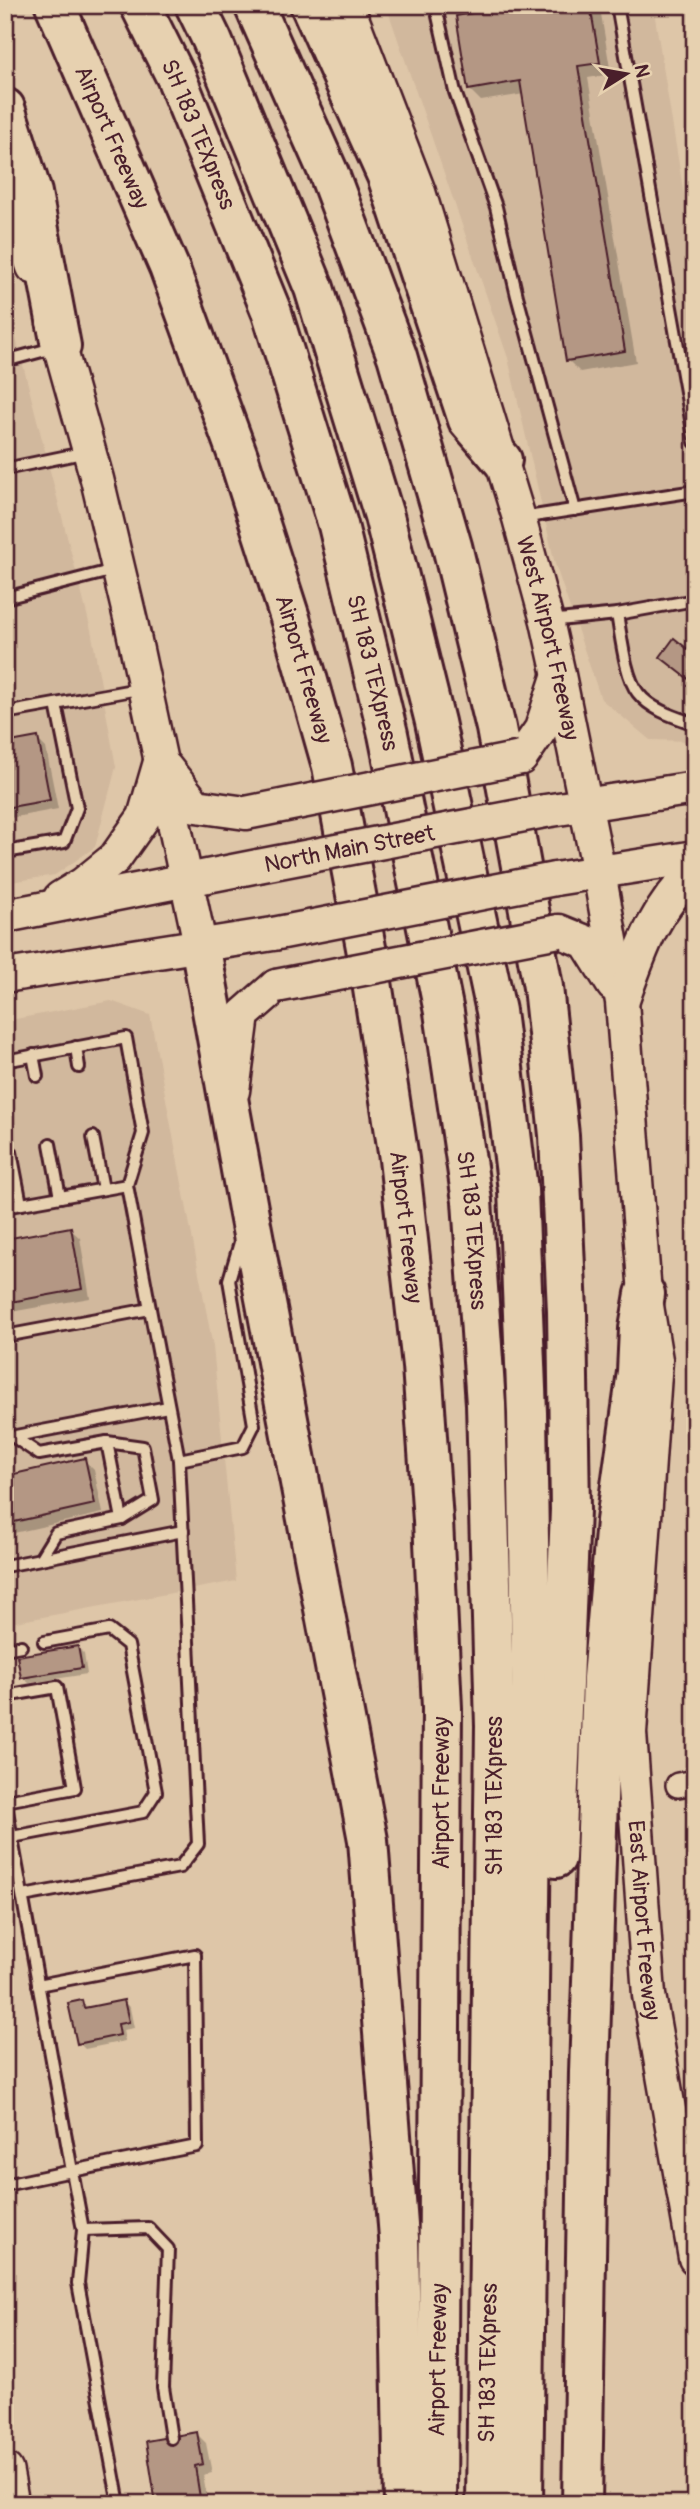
<svg xmlns="http://www.w3.org/2000/svg" width="700" height="2509" viewBox="0 0 700 2509" font-family="Pangolin,sans-serif">
<style>
.built{fill:#d1b89d}
.shadow{fill:#0003}
.building{fill:#b49784;stroke:#4a1f2b;stroke-width:2}
.lines{fill:none;stroke-linecap:round;stroke-linejoin:round}
.lane-casing{stroke:#4a1f2b;stroke-width:16}
.street-casing{stroke:#4a1f2b;stroke-width:28}
.secondary-casing{stroke:#4a1f2b;stroke-width:37}
.primary-casing{stroke:#4a1f2b;stroke-width:40}
.highway-casing{stroke:#4a1f2b;stroke-width:44}
.lane{stroke:#e7d1b0;stroke-width:10}
.street{stroke:#e7d1b0;stroke-width:23}
.secondary{stroke:#e7d1b0;stroke-width:32}
.primary{stroke:#e7d1b0;stroke-width:35}
.highway{stroke:#e7d1b0;stroke-width:38}
.secondary-bridge-casing{stroke:#4a1f2b;stroke-width:37;stroke-linecap:butt}
.secondary-bridge{stroke:#e7d1b0;stroke-width:32}
.labels{text-anchor:middle;dominant-baseline:central;stroke-width:6;stroke-linejoin:round;paint-order:stroke}
.street-label{font-size:23px;fill:#4a1f2b;stroke:#e7d1b0}
</style>
<rect width="100%" height="100%" fill="#dec6a8"/>
<filter id="ink" filterUnits="userSpaceOnUse"><feTurbulence type="fractalNoise" baseFrequency=".0143" numOctaves="2"/><feDisplacementMap in="SourceGraphic" scale="14" xChannelSelector="R" yChannelSelector="G"/><feConvolveMatrix kernelMatrix="1 2 1 2 8 2 1 2 1" color-interpolation-filters="sRGB"/></filter>
<g filter="url(#ink)">
<g class="built">
<path d="M386,5H653L695,263V741L650,740L601,699L555,564L508,358Z"/>
<path d="M5,295L91,630L116,767L95,847L55,875L5,883Z"/>
<path d="M111,1001L150,1015L213,1347L236,1581L5,1624V1021Z"/>
</g>
<g class="shadow">
<path d="M529,5H597L600,8L611,74L588,78L636,362L580,372L568,360L524,94L481,101L469,89Z"/>
<path d="M37,739L46,748L58,809L5,819V745Z"/>
<path d="M70,1229L80,1238L90,1298L5,1313V1241Z"/>
<path d="M84,1460L94,1470L103,1513L5,1535V1478Z"/>
<path d="M78,1648L84,1654L87,1674L29,1683L22,1677Z"/>
<path d="M81,2001L88,2008L124,2002L130,2008L134,2028L123,2030L125,2041L85,2049L79,2043Z"/>
<path d="M197,2434L206,2443L212,2473L203,2475L208,2504H158Z"/>
</g>
<g class="building">
<path d="M518,5H590L600,63L578,66L625,351L566,361L520,81L468,90L456,16Z"/>
<path d="M674,638L695,655V691L688,686L691,681L660,657Z"/>
<path d="M38,737L50,800L5,808V743Z"/>
<path d="M71,1227L82,1289L5,1303V1239Z"/>
<path d="M85,1458L95,1504L5,1524V1476Z"/>
<path d="M78,1646L82,1668L21,1678L17,1656Z"/>
<path d="M82,2000L84,2008L124,2000L129,2022L118,2024L120,2035L77,2044L68,2003Z"/>
<path d="M197,2432L203,2464L195,2466L201,2504H156L146,2441Z"/>
</g>
<g class="lines">
<g class="lane-casing">
<g id="lane">
<path d="M440,5L438,16L455,92L496,207L517,296L575,510"/>
<path d="M617,5L695,442"/>
<path d="M5,361L57,347"/>
<path d="M5,469L87,452"/>
<path d="M521,518L695,491"/>
<path d="M5,598L114,570"/>
<path d="M617,614C621,635 625,677 638,693C651,710 675,717 695,724"/>
<path d="M549,621L617,614L695,600"/>
<path d="M5,713L144,688"/>
<path d="M5,852L64,842L77,808L56,704"/>
<path d="M76,1047L79,1067"/>
<path d="M33,1055L37,1076"/>
<path d="M5,1061L126,1038L143,1133L127,1185L150,1309"/>
<path d="M93,1137L103,1189"/>
<path d="M50,1144L60,1197"/>
<path d="M11,1152L21,1204"/>
<path d="M5,1207L127,1185"/>
<path d="M5,1336L150,1309L179,1460L198,1844L180,1867L23,1896"/>
<path d="M14,1437L39,1454L107,1442L122,1519L56,1533L40,1559"/>
<path d="M5,1438L168,1407"/>
<path d="M107,1442L143,1447L153,1500L122,1519"/>
<path d="M179,1460L243,1447L254,1425L229,1280L241,1239"/>
<path d="M5,1566L183,1531"/>
<path d="M5,1649L21,1646"/>
<path d="M5,1696L57,1687L75,1788L6,1801"/>
<path d="M5,1800L72,2171L5,2185"/>
<path d="M12,1837L143,1812L156,1792L128,1645L109,1630L44,1642"/>
<path d="M38,1985L195,1955L197,2146L72,2171L83,2230L78,2283L119,2504"/>
<path d="M83,2230L148,2228L168,2249L163,2387L171,2438"/>
</g>
</g>
<g class="street-casing">
<path id="street" d="M678,1785L695,1782"/>
</g>
<g class="secondary-casing">
<g id="secondary">
<path id="s1" d="M347,5L419,192L519,518L547,621L559,675L599,872L622,1002L645,1294L656,1360L630,1733L649,1995L695,2258"/>
<path d="M5,187L33,267"/>
<path d="M53,322L97,479L131,622L200,944"/>
<path d="M521,758L541,729L558,677"/>
<path d="M166,768L196,806L246,813"/>
<path d="M545,811L695,788"/>
<path d="M555,879L695,857"/>
<path d="M60,898L83,884L115,858L144,817L160,762"/>
<path d="M5,916L258,866"/>
<path d="M559,931L586,942L613,985"/>
<path d="M5,976L273,934"/>
<path d="M623,1000C642,946 653,912 695,870"/>
<path d="M233,1091L243,1015L276,986"/>
</g>
</g>
<g class="primary-casing">
<path id="primary" d="M5,2471L11,2504"/>
</g>
<g class="highway-casing">
<g id="highway">
<path id="s2" d="M55,5L169,267L238,456L290,618L332,766L370,969L399,1159L422,1366L433,1521L442,1708L437,2504"/>
<path id="s3" d="M140,5L176,77L272,313L338,525L388,734L444,1012L472,1201L486,1404L495,1726L486,2504"/>
<path d="M195,5L212,40L314,288L384,516L435,722L496,1011L518,1190L527,1413L532,1730L523,2504"/>
<path d="M254,5L329,174L397,356L452,546L496,728L543,987L559,1135L567,1311L570,1510L556,1858"/>
<path d="M310,5L387,176L468,420L502,460"/>
<path d="M5,108L32,193L61,346"/>
<path d="M200,944L249,1214L368,1840L399,2238L404,2504"/>
<path d="M582,2504L589,2072L602,1678L616,1521L637,1372L639,1329L645,1294"/>
</g>
</g>
<use href="#lane" class="lane"/>
<use href="#street" class="street"/>
<use href="#secondary" class="secondary"/>
<use href="#primary" class="primary"/>
<use href="#highway" class="highway"/>
<g class="secondary-bridge-casing">
<g id="secondary-bridge">
<path d="M246,813L521,758"/>
<path id="s4" d="M258,866L545,811"/>
<path d="M273,934L555,879"/>
<path d="M276,986L559,931"/>
</g>
</g>
<use href="#secondary-bridge" class="secondary-bridge"/>
</g>
</g>
<g class="labels">
<g class="street-label">
<text stroke="none"><textPath href="#s3" startOffset="142">SH 183 TEXpress</textPath></text>
<text stroke="none"><textPath href="#s2" startOffset="144">Airport Freeway</textPath></text>
<text stroke="none"><textPath href="#s1" startOffset="665">West Airport Freeway</textPath></text>
<text stroke="none"><textPath href="#s2" startOffset="710">Airport Freeway</textPath></text>
<text stroke="none"><textPath href="#s3" startOffset="709">SH 183 TEXpress</textPath></text>
<text stroke="none"><textPath href="#s4" startOffset="93">North Main Street</textPath></text>
<text stroke="none"><textPath href="#s2" startOffset="1278">Airport Freeway</textPath></text>
<text stroke="none"><textPath href="#s3" startOffset="1276">SH 183 TEXpress</textPath></text>
<text transform="translate(441 1793) rotate(-90)">Airport Freeway</text>
<text transform="translate(494 1796) rotate(-90)">SH 183 TEXpress</text>
<text stroke="none"><textPath href="#s1" startOffset="1958">East Airport Freeway</textPath></text>
<text transform="translate(438 2360) rotate(-89)">Airport Freeway</text>
<text transform="translate(488 2363) rotate(-89)">SH 183 TEXpress</text>
</g>
</g>
<rect width="700" height="2509" fill="none" stroke="#e7d1b0" stroke-width="28"/>
<rect x="14" y="14" width="672" height="2481" fill="none" stroke="#4a1f2b" stroke-width="2.5" filter="url(#ink)"/>
<g transform="translate(626 74) rotate(79)" stroke="#e7d1b0" stroke-width="5" paint-order="stroke">
<path d="M0-5L12 26L0 18L-12 26Z" fill="#4a1f2b"/>
<text y="-10" font-size="19" font-weight="bold" text-anchor="middle" fill="#4a1f2b">N</text>
</g>
</svg>
